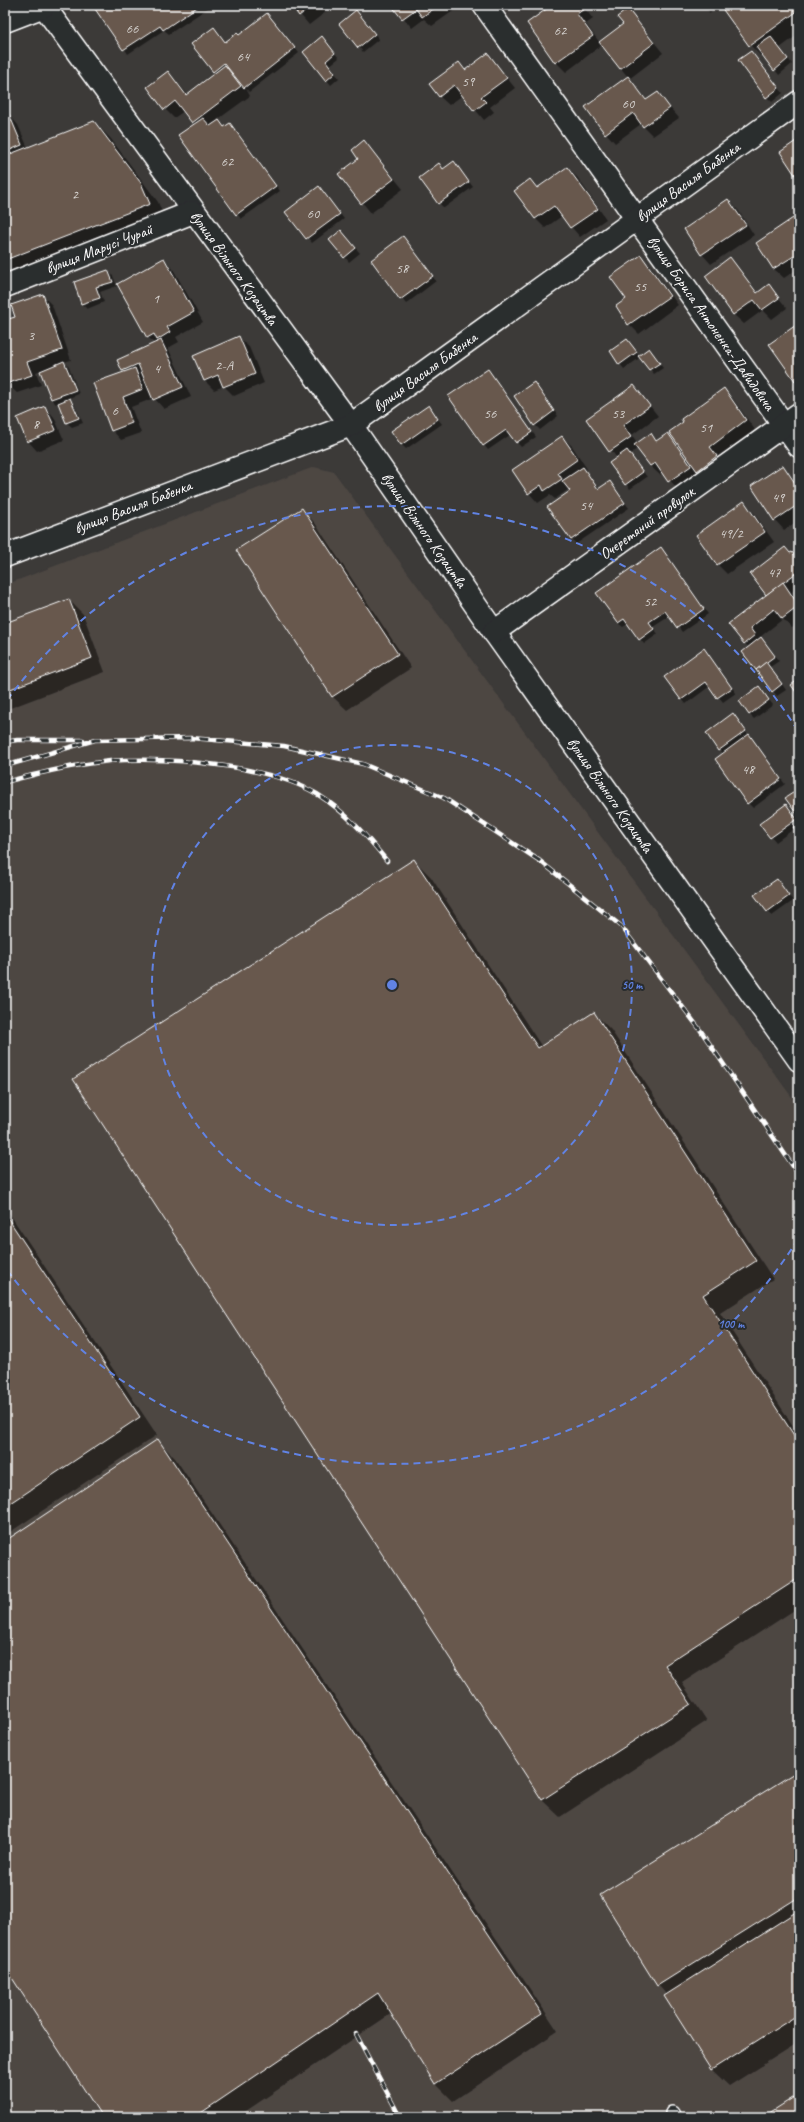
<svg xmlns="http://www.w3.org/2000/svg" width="804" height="2122" viewBox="0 0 804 2122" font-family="Caveat,sans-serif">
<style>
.built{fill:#4d4743}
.shadow{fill:#0007;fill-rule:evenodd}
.building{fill:#67594e;stroke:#fff}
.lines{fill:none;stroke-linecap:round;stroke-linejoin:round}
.lane-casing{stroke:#fff;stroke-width:16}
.street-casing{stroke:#fff;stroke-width:25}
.lane{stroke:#2a2d2e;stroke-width:13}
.street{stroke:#2a2d2e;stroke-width:22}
.rail-casing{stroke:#fff;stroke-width:4.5}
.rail{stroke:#2a2d2e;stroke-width:3;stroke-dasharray:9;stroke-linecap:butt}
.ring{fill:none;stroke:#6183e4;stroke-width:2;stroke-dasharray:7 5}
.labels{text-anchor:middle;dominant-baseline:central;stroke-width:4;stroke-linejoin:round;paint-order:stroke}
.number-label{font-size:14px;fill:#d9d6d3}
.street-label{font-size:16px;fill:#fff;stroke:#2a2d2e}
.centre{fill:#6183e4;stroke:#2a2d2e;stroke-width:2}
.ring-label{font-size:12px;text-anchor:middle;font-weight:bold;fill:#6183e4;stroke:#2a2d2e;stroke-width:4;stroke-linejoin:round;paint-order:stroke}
</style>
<rect width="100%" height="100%" fill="#3c3a38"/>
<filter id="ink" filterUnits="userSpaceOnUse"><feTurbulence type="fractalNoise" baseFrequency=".025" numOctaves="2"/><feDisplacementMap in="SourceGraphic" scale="8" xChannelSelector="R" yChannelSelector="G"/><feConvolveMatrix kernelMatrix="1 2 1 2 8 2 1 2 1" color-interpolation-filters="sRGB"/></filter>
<g filter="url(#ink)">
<path class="built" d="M314,467L334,472L799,1107V2117H5V585Z"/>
<g class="shadow">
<path d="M97,5H210L211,6L169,34L164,30L128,54Z"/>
<path d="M292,5H335L309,25Z"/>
<path d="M393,5H453L456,9L432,26L424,19L412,28Z"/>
<path d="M554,5H582L593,19L586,24L600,43L624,24L628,10L663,53L629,79L647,100L657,93L679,118L653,136L641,124L615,143L606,133L587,107L628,77L602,45L566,72L556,62L528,24Z"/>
<path d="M703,5H799V34L780,48L792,64L779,75L766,58L764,59L750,45L721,5L710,13Z"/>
<path d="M356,11L379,39L363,52L359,47Z"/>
<path d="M272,19L299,53L249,92L245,87L250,96L217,120L224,128L230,124L234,128L280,191L241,219L180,136L195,125L184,111L174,118L165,109L168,72L188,95L216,74L213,71L214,28L226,43ZM229,67L234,74L233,75L227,69Z"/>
<path d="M322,38L339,58L329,66L339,78L331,85L327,80Z"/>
<path d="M751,52L783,93L772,102L767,97Z"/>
<path d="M488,54L515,88L490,107L494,112L484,120L463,95L449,105L439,96L459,63L466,70Z"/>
<path d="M9,115L18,125L28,148L94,122L111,139L158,202L166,222L5,278V117Z"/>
<path d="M364,141L403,189L371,213L340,175L360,159Z"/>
<path d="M454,162L473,187L444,208L439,203V164L444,169Z"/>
<path d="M567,168L577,177L606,219L580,237L562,216L545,228L536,219L516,191L530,181L538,189Z"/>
<path d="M323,192L344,219L312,243L287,212Z"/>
<path d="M728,201L738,210L754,235L711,264L702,254Z"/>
<path d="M799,215V268L784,278L774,269L757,243Z"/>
<path d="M345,236L360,253L349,262L331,240Z"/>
<path d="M403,238L436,281L406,304L372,260Z"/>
<path d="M641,257L650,266L678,305L639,334L629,324L627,300Z"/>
<path d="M164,259L173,269L203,322L176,337L179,342L168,348L191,397L164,409L154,398L131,407L141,433L121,440L112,430L125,373L118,360L155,344L148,337Z"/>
<path d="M730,259L758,293L769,286L787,308L772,319L763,310L744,324L734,315L706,276Z"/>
<path d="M108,271L113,276L117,286L100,292L104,302L87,309L82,304L75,283Z"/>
<path d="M42,295L52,305L71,360L64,362L69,367L79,394L69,398L74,404L83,423L72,427L67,423L59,402L56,404L51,399L41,370L36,372L41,385L17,393L7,384L5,377V367L7,366L5,361V321L17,318Z"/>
<path d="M799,325V384L770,344Z"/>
<path d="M239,338L249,347L264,383L234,396L224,386L214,390L205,381L194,356Z"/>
<path d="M631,345L640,356L649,350L663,368L654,374L641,357L624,369L620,364Z"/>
<path d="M488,370L536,437L521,447L510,435L488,450L484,445Z"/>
<path d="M534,384L558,416L540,430L535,425Z"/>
<path d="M634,386L658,416L632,435L638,444L651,435L657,441L668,434L677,443L723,390L733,399L755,430L718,457L725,466L707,480L697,469L700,476L679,490L663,473L660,475L650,466L638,448L630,454L647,477L630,489L610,463L617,458L587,419Z"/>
<path d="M428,406L442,424L406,449L401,444Z"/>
<path d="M45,407L54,417L64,440L37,451L28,441Z"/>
<path d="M562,437L572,446L587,469L585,471L599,490L610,483L629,508L576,544L549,507L571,491L569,489L555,499L550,495L538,503L529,493Z"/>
<path d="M783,466L799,486V520L784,530L775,520Z"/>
<path d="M744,503L753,512L774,542L727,574L718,565L697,535Z"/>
<path d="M301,509L315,523L411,668L347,710L333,697L237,551Z"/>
<path d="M799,544V551L796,547Z"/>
<path d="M661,549L708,614L682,632L670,616L653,627L658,634L644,644L628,624L623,627L618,623L598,593Z"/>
<path d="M792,553L799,560V587L792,592L799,602V623L792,628L783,619L760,637L779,661L770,667L786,690L777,696L773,691L749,648L730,624L768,595Z"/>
<path d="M69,600L83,614L105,672L5,710V625Z"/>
<path d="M708,654L736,693L723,702L710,686L686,704L682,699Z"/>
<path d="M759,687L773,705L754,719L749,714Z"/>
<path d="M733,715L785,784L753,808L748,803L723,754L719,750Z"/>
<path d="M790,810L799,822V835L795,828L776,842L761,824Z"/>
<path d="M414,860L431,877L542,1047L594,1013L611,1030L773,1279L720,1313L799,1435V1607L682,1683L707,1721L560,1817L542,1800Z"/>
<path d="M777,880L793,901L772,916L756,895Z"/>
<path d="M5,1207L157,1435L10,1532L5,1527Z"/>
<path d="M158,1441L175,1458L558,2031L453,2101L436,2084L392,2013L237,2117H103L5,1965V1542Z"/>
<path d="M799,1771V2042L729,2086L711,2069L667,1995L658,1985Z"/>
<path d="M535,2114L537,2117H531Z"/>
</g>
<g class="building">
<path d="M95,5H200L163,30L160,26L123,50L93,6Z"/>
<path d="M291,5H313L299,16Z"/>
<path d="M391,5H439L422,17L416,9L402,19Z"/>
<path d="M552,5H581L584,9L577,14L593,36L555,63L527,23Z"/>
<path d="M723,5H799V10L749,46L721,7Z"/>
<path d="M628,9L654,43L620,69L599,42L623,24L617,17Z"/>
<path d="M356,10L375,34L358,48L339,24Z"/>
<path d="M267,13L295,48L244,88L224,63L213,72L191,44L214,27L225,42L237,33L239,35Z"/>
<path d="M322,36L335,53L326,61L335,73L326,81L303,52Z"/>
<path d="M771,37L788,59L774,71L756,47Z"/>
<path d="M751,51L779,88L766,98L738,60Z"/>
<path d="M488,53L507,78L481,97L486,102L474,111L454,85L439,97L429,84L459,62L465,70Z"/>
<path d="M225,65L241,86L192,123L175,101L164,110L147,87L168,71L186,95Z"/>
<path d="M628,76L646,100L658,92L670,108L643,127L633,113L605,134L585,107Z"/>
<path d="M9,114L22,145L5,152V116Z"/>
<path d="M203,118L210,126L219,120L224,127L230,123L276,186L236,215L178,135Z"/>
<path d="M94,121L141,183L150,204L5,260V156Z"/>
<path d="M364,140L394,179L361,204L338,174L358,159L352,150Z"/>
<path d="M796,141L799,146V181L780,152Z"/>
<path d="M454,161L469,182L438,204L419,178L439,163L443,169Z"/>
<path d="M567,167L598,209L570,228L554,206L535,219L514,191L530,179L537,188Z"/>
<path d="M319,186L340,214L306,239L285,212Z"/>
<path d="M728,199L746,225L701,255L684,229Z"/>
<path d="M799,214V253L773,269L756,243Z"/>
<path d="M341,230L356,248L344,258L329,240Z"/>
<path d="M403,236L433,276L400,300L371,260Z"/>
<path d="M641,255L670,296L628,325L616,306L626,299L610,277Z"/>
<path d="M730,257L757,293L769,284L779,298L762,310L754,300L733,315L705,276Z"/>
<path d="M164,258L194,312L167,327L170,332L157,340L154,334L147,338L117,284Z"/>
<path d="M108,270L113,282L96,287L100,298L81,304L74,282Z"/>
<path d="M43,294L62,350L27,362L32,375L6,384L5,320L15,317L11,305Z"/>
<path d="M799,323V378L795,381L769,344Z"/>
<path d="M239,336L255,374L223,387L218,375L204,381L193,356Z"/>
<path d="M627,339L637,352L619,365L610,351Z"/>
<path d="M161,340L183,387L153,400L138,364L122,371L117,360Z"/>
<path d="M649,348L660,363L649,370L638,356Z"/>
<path d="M64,361L76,390L51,399L40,371Z"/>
<path d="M135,368L143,389L123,397L132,423L111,431L93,383Z"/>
<path d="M488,369L532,432L516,443L506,430L483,446L448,396Z"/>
<path d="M534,382L554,411L534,426L514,396Z"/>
<path d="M634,385L650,406L623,425L631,437L609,452L586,419Z"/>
<path d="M724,388L746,420L710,447L717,456L697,471L669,432L683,422L681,419Z"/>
<path d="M70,398L79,418L66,423L58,403Z"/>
<path d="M429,405L438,419L401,445L391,431Z"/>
<path d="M45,406L56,430L27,442L17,418Z"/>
<path d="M651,433L656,441L668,433L691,466L668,482L655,463L650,466L634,445Z"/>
<path d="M562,436L578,459L558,473L562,479L544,491L541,485L528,494L512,470Z"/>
<path d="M627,450L643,472L625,485L609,463Z"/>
<path d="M783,465L799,489V504L774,521L751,486Z"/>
<path d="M583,467L598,489L610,481L625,503L571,540L547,507L570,491L562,481Z"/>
<path d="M744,501L765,532L717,565L696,535Z"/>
<path d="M302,508L398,654L332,697L236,550Z"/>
<path d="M661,547L704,609L677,628L665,611L649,622L654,629L639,640L624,619L618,623L596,593Z"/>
<path d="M785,547L790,553L792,552L799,561V571L766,595L750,574Z"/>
<path d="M783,582L799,606L782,619L774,609L750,628L755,635L744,644L728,624Z"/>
<path d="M69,599L92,658L5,691V623Z"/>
<path d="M761,637L775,656L756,670L742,652Z"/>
<path d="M704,648L732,688L717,698L706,682L681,700L664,677Z"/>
<path d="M766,662L782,684L772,692L756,670Z"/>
<path d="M799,679V696L791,685Z"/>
<path d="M759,686L769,700L749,715L739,701Z"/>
<path d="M733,713L746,731L718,751L706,733Z"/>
<path d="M749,734L781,779L747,804L715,759Z"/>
<path d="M799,789V817L785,798Z"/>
<path d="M786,804L797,819L770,838L759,824Z"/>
<path d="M799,823V836L793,827Z"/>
<path d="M414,859L538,1048L594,1012L756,1261L703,1295L799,1443V1578L665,1665L691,1704L542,1800L73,1079Z"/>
<path d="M777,879L789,896L767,912L754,895Z"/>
<path d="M5,1214L140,1417L5,1507Z"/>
<path d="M158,1439L542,2014L435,2084L378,1993L195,2117H102L5,1967V1541Z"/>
<path d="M799,1770V1897L657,1986L600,1895Z"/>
<path d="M799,1910V2014L711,2070L664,1996Z"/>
<path d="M799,2094V2117H763Z"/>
</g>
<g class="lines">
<g class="lane-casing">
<path id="lane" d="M672,2113L674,2117"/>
</g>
<g class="street-casing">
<g id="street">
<path d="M43,5L351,425L494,632L799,1060"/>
<path d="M484,5L799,446"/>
<path d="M5,21L44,6"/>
<path d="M5,286L193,212"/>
<path d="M5,556L351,425L799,102"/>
<path d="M494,632L799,414"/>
</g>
</g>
<use href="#lane" class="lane"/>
<use href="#street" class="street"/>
<g class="rail-casing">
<g id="rail">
<path d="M5,742L17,740H83"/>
<path d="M5,766L95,740L191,738L284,746L363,764L444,798L540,861L621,926L701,1031L799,1175"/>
<path d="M5,782C44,772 84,762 124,760C179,758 270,766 317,794C347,813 365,834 387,861"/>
<path d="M356,2034L400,2117"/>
</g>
</g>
<use href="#rail" class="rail"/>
</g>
</g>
<g class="ring">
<circle cx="392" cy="985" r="240"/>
<path d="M798 1239A479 479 0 0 1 7 1270M7 700A479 479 0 0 1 798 731"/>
</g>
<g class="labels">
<g class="number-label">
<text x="132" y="28">66</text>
<text x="560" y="30">62</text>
<text x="243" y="56">64</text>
<text x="468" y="81">59</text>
<text x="628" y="103">60</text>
<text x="227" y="161">62</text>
<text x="75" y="194">2</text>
<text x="313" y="213">60</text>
<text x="402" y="268">58</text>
<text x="640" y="286">55</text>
<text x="156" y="298">1</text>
<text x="31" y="335">3</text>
<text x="224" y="365">2-А</text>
<text x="157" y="368">4</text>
<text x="115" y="410">6</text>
<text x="490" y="413">56</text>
<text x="618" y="413">53</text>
<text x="36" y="424">8</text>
<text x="706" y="427">51</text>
<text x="778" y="497">49</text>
<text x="586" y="505">54</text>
<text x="731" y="533">49/2</text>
<text x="774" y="572">47</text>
<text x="650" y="601">52</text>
<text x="748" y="769">48</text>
</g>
<g class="street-label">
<text transform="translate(688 182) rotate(-36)">вулиця Василя Бабенка</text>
<text transform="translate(99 249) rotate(-21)">вулиця Марусі Чурай</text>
<text transform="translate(234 268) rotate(54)">вулиця Вільного Козацтва</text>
<text transform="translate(711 323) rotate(55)">вулиця Бориса Антоненка-Давидовича</text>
<text transform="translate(425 372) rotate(-36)">вулиця Василя Бабенка</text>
<text transform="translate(133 507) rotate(-21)">вулиця Василя Бабенка</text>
<text transform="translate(647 523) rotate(-36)">Очеретяний провулок</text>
<text transform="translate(424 530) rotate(55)">вулиця Вільного Козацтва</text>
<text transform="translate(610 795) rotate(55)">вулиця Вільного Козацтва</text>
</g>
</g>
<circle cx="392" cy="985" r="6" class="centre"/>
<g class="ring-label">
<text x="632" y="989">50 m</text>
<text x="731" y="1328">100 m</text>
</g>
<rect width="804" height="2122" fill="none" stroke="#2a2d2e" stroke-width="20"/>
<rect x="10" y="10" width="784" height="2102" fill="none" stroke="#fff" stroke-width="1.5" filter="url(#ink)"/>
</svg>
